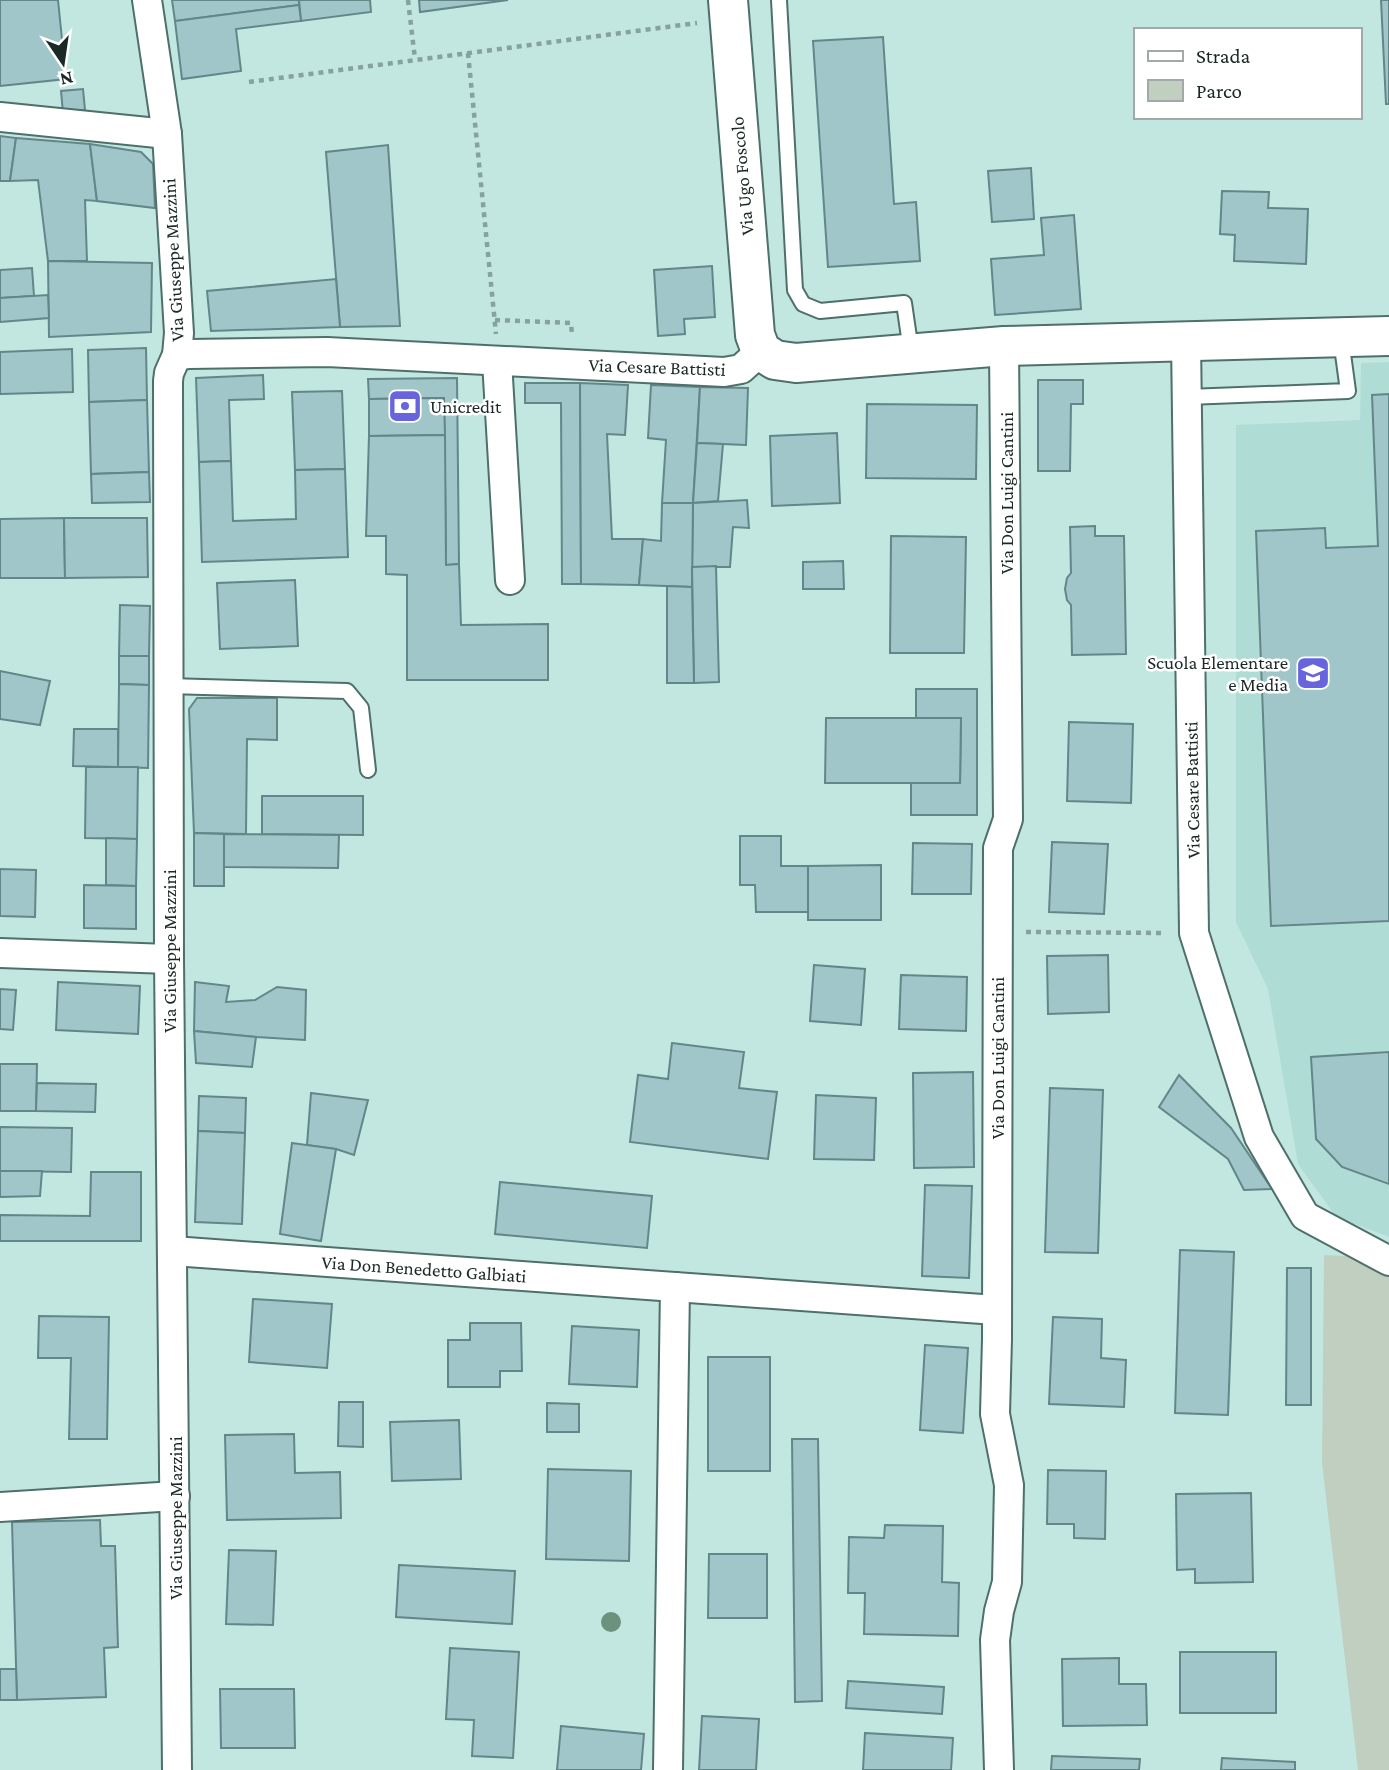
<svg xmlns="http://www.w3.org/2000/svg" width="1389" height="1770" viewBox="0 0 1389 1770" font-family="'Crimson Pro',serif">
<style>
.built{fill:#afddd6}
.green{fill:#c0cfc0}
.building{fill:#a1c6c9;stroke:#638689;stroke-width:2}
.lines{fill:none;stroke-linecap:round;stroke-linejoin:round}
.lane-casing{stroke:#4e6f6a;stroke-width:18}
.street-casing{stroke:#4e6f6a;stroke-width:32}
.secondary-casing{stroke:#4e6f6a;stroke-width:42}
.path{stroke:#85a29d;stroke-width:4.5;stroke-dasharray:5 5;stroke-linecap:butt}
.lane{stroke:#fff;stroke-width:14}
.street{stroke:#fff;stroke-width:28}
.secondary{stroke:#fff;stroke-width:38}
.tree{fill:#6c917c}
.labels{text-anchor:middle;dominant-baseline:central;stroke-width:5;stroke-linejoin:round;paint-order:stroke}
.street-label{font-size:19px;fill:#1a2926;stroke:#fff}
.poi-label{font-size:19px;fill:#1a2926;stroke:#fff;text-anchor:start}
</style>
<rect width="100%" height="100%" fill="#c2e7e1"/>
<path class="built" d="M1389,362V1237L1336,1217L1298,1164L1268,989L1236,922V425L1360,420L1361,363Z"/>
<path class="green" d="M1324,1255L1389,1258V1770H1358L1322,1463Z"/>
<g class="building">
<path d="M0,0H58L66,79L0,86Z"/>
<path d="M172,0H299V5L175,21Z"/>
<path d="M299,0H370L371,12L301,21Z"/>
<path d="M419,0H508L420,12Z"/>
<path d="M1381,0H1389V104H1386Z"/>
<path d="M299,5L301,21L236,29L241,71L182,79L175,21Z"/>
<path d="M883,37L894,204L916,202L920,261L828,267L813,41Z"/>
<path d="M83,89L85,110L63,113L61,91Z"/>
<path d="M0,136L16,138L10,181H0Z"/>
<path d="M16,138L90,144L97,201L85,200L87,261H48L38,180L10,181Z"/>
<path d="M90,144L141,152L153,164L155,208L97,201Z"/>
<path d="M388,145L400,326L340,327L326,152Z"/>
<path d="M1031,168L1034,219L992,222L988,171Z"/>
<path d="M1222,191L1269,192L1268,208L1308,209L1306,264L1234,261L1235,235L1220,234Z"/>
<path d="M1074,215L1081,309L995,315L991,259L1044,255L1041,218Z"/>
<path d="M48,261L152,263L151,332L49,337Z"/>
<path d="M712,266L715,317L684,319L685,334L658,336L654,270Z"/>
<path d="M32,268L34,296L0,298V270Z"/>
<path d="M336,279L340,327L211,331L207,291Z"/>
<path d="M48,295L49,318L0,322V298Z"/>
<path d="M146,348L147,400L89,402L88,350Z"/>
<path d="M72,349L73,392L0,394V352Z"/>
<path d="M263,375L264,399L229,400L231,461L199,462L196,378Z"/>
<path d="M457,378L459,564L446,565L444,398L369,399L368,379Z"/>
<path d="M1038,380H1083V404H1071L1070,471H1038Z"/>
<path d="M525,383H580L581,584H562L561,403H525Z"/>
<path d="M580,383L628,385L625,435L607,434L612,539H643L639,585L581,584Z"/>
<path d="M651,385L700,387L693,503H662L666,440L648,438Z"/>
<path d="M700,387L748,388L746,445L697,443Z"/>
<path d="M342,391L345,469L295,470L292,392Z"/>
<path d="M1389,394V921L1271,926L1256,531L1325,528L1326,548L1378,546L1372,395Z"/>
<path d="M444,398L445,435L369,436V399Z"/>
<path d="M147,400L149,472L91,474L89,402Z"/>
<path d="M867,404L977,405L976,479L866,478Z"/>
<path d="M837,433L840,503L772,506L770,436Z"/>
<path d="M445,435L446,565L459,564L461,625L548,624V680H407V575L386,574V536H366L369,436Z"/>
<path d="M697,443L723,444L718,501L693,503Z"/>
<path d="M231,461L233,521L296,519L295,470L345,469L348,557L202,562L199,462Z"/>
<path d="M149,472L150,502L92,503L91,474Z"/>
<path d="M747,500L749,528L733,527L730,567H692L693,503Z"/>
<path d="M662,503H693L692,587L639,585L643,539L661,541Z"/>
<path d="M64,518L65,578H0V519Z"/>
<path d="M64,518H147L148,577L65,578Z"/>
<path d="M1095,526V536H1124L1126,654L1072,655L1071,605L1067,600L1065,589L1067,578L1071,573L1070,527Z"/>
<path d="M891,536L966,537L964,653H890Z"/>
<path d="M843,561L844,589H803V562Z"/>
<path d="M716,566L719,682L694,683L692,567Z"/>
<path d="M295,580L298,646L220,649L217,583Z"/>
<path d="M667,586L692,587L694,683H667Z"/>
<path d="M120,605L150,606L149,656H119Z"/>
<path d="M119,656H149V685L119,684Z"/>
<path d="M0,671L50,681L40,725L0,719Z"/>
<path d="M119,684L149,685L148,768L118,767Z"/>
<path d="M916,689H977V815H911V783H960L961,718H916Z"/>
<path d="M197,698H277V740L247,739L246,834L194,833L189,709Z"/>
<path d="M826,718H961L960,783H825Z"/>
<path d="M1069,722L1133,724L1131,803L1067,801Z"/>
<path d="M74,729H118V767L73,766Z"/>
<path d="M86,767H138L137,839L85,838Z"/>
<path d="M262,796H363V835L262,834Z"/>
<path d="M194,833L224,834V886H194Z"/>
<path d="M224,834L339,835L338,868L224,867Z"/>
<path d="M740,836H781V866H808V912H756L755,885H740Z"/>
<path d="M106,838L137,839L136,886L106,885Z"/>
<path d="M1052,842L1108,844L1104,914L1049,912Z"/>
<path d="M913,843L972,844L971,894H912Z"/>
<path d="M881,865V920H808V866Z"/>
<path d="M0,869L36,870L35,917L0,916Z"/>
<path d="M84,885L136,886V929L84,928Z"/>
<path d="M1108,955L1109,1012L1048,1014L1047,956Z"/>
<path d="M814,965L865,969L861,1025L810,1021Z"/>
<path d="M901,975L967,977L966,1031L899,1029Z"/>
<path d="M58,982L140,986L138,1034L56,1030Z"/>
<path d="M195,982L229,986L226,1002L255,1000L277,987L306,990L305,1040L256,1037L194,1031Z"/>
<path d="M0,989L16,990L13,1030L0,1029Z"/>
<path d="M194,1031L256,1037L252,1067L196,1063Z"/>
<path d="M672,1043L744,1052L739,1088L777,1092L768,1159L630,1142L638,1075L668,1079Z"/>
<path d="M1389,1052V1184L1342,1167L1316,1139L1311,1057Z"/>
<path d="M0,1064H37L36,1111H0Z"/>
<path d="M973,1072L974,1167L914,1168L913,1073Z"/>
<path d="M1179,1075L1231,1128L1272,1189L1244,1190L1228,1159L1159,1107Z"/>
<path d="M37,1083L96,1084L95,1112L36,1111Z"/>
<path d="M1050,1088L1103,1090L1098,1253L1045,1252Z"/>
<path d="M311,1093L368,1100L354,1155L336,1149L307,1145Z"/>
<path d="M816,1095L876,1098L874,1160L814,1159Z"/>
<path d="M199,1096L246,1098L245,1133L198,1131Z"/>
<path d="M0,1127L72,1128L71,1172L0,1171Z"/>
<path d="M198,1131L245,1133L242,1224L195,1222Z"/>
<path d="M292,1143L336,1149L321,1241L280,1234Z"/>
<path d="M0,1171H42L40,1196L0,1197Z"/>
<path d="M91,1172H141V1241H0V1215L90,1216Z"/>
<path d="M500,1182L652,1196L647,1248L495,1234Z"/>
<path d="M925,1185L972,1186L969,1278L922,1276Z"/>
<path d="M1180,1250L1234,1252L1228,1415L1175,1413Z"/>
<path d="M1287,1268H1311V1405H1286Z"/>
<path d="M253,1299L332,1304L327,1368L249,1362Z"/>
<path d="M39,1316L109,1317L107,1439H69L71,1358H38Z"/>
<path d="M1053,1317L1102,1319L1101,1358L1126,1360L1124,1407L1049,1404Z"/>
<path d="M470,1323H521L522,1371H500V1387H448V1340H470Z"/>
<path d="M572,1326L639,1330L637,1387L569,1384Z"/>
<path d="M925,1345L968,1348L963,1433L920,1430Z"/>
<rect x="708" y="1357" width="62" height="114"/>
<path d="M339,1402H363V1447L338,1446Z"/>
<path d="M547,1403L579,1404V1432H547Z"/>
<path d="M459,1420L461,1479L392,1481L390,1422Z"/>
<path d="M294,1434L295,1473L340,1472L341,1518L227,1520L225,1435Z"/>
<path d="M792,1439H818L822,1701L795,1702Z"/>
<path d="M548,1469L631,1471L629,1561L546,1559Z"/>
<path d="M1048,1470L1106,1471L1105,1539L1074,1538V1524H1047Z"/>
<path d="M1251,1493L1253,1582L1195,1583V1569L1177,1570L1176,1494Z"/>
<path d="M100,1520L101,1546H115L118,1647L104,1648L106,1697L17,1700L12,1522Z"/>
<path d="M885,1525L943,1526L942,1582L959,1583L958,1636L864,1634L865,1593H848L849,1537L884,1538Z"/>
<path d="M229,1550L276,1551L273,1625L226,1624Z"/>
<path d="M709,1554H767V1618H708Z"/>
<path d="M399,1565L515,1571L512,1624L396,1617Z"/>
<path d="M450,1648L519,1652L513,1758L472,1756L474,1720L446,1719Z"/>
<rect x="1180" y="1652" width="96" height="61"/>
<path d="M1119,1658V1684H1146L1147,1725L1063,1726L1062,1659Z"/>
<path d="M0,1669H16L17,1700H0Z"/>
<path d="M848,1681L944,1687L942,1714L846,1708Z"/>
<path d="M220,1689H294L295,1748H221Z"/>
<path d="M702,1716L759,1719L756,1770H699Z"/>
<path d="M561,1726L644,1734L641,1770H557Z"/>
<path d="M865,1733L953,1738L951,1770H863Z"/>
<path d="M1052,1756L1140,1759L1139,1770H1051Z"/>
<path d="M1222,1758L1295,1762V1770H1221Z"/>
</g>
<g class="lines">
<g class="lane-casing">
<g id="lane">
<path d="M779,0L795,290L803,304L820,311L904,303L911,351"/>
<path d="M1187,397L1348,391L1343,354L1345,340"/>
<path d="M168,686L347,691L361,708L368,770"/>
</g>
</g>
<g class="street-casing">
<g id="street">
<path d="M147,0L167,134L179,333L177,355L169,373L168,381L169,959L177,1770"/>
<path d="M0,117L167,134"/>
<path d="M1186,341L1194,933L1259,1137L1305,1216L1389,1261"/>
<path d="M177,355L189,354L327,352L724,372L741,369L761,351"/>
<path d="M497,361L510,580"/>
<path d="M0,953L169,959"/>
<path d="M173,1251L996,1310"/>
<path d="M0,1507L175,1496"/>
<path d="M668,1770L675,1287"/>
<path d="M999,1770L995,1640L999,1611L1007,1582L1009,1485L995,1414L997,1339L998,848L1008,819L1004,346"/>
</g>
</g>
<g class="secondary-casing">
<path id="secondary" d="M728,0L755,335L761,351L775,360L796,363L1004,346L1389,336"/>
</g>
<g class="path">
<path d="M408,0L415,59"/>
<path d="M468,53L496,334"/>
<path d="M249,82L697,23"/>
<path d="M495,320L571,323L572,335"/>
<path d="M1026,932L1165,933"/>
</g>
<use href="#lane" class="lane"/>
<use href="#street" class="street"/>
<use href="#secondary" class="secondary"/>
</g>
<circle class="tree" cx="611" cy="1622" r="10"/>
<defs>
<g id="bank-square" transform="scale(1.75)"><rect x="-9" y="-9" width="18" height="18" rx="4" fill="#6764de" stroke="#fff"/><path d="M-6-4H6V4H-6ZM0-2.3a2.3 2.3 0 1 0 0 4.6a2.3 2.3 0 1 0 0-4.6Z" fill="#fff"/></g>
<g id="school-square" transform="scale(1.75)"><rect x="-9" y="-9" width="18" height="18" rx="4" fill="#6764de" stroke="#fff"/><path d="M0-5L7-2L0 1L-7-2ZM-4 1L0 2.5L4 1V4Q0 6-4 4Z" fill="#fff"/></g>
</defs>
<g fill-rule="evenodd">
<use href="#bank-square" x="405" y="406"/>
<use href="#school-square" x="1313" y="673"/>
</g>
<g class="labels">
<g class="street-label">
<text transform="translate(742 176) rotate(-95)">Via Ugo Foscolo</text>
<text transform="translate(173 260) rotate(-93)">Via Giuseppe Mazzini</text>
<text transform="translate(657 367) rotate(2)">Via Cesare Battisti</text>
<text transform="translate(1006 493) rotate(-90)">Via Don Luigi Cantini</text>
<text transform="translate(1192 790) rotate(-91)">Via Cesare Battisti</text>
<text transform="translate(169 951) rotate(-90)">Via Giuseppe Mazzini</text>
<text transform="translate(997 1058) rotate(-90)">Via Don Luigi Cantini</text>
<text transform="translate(424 1269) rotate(4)">Via Don Benedetto Galbiati</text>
<text transform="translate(175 1518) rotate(-90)">Via Giuseppe Mazzini</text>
</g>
<g class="poi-label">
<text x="430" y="406">Unicredit</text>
<text x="1288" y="662" text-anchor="end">Scuola Elementare<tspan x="1288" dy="22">e Media</tspan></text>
</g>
</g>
<rect x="1134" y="28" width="228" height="91" fill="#ffffff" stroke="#a3a9a8" stroke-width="2"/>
<rect x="1148" y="51" width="35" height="10" fill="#ffffff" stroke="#a3a9a8" stroke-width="2"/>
<text x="1196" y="63" font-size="21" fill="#1a2926">Strada</text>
<rect x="1148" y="80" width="35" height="21" fill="#c0cfc0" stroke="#a3a9a8" stroke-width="2"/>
<text x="1196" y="98" font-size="21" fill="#1a2926">Parco</text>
<g transform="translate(63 63) rotate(167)" stroke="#ffffff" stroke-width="5" paint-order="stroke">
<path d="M0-5L12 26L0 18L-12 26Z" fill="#1a2926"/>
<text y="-10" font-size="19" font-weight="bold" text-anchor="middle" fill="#1a2926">N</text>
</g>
</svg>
